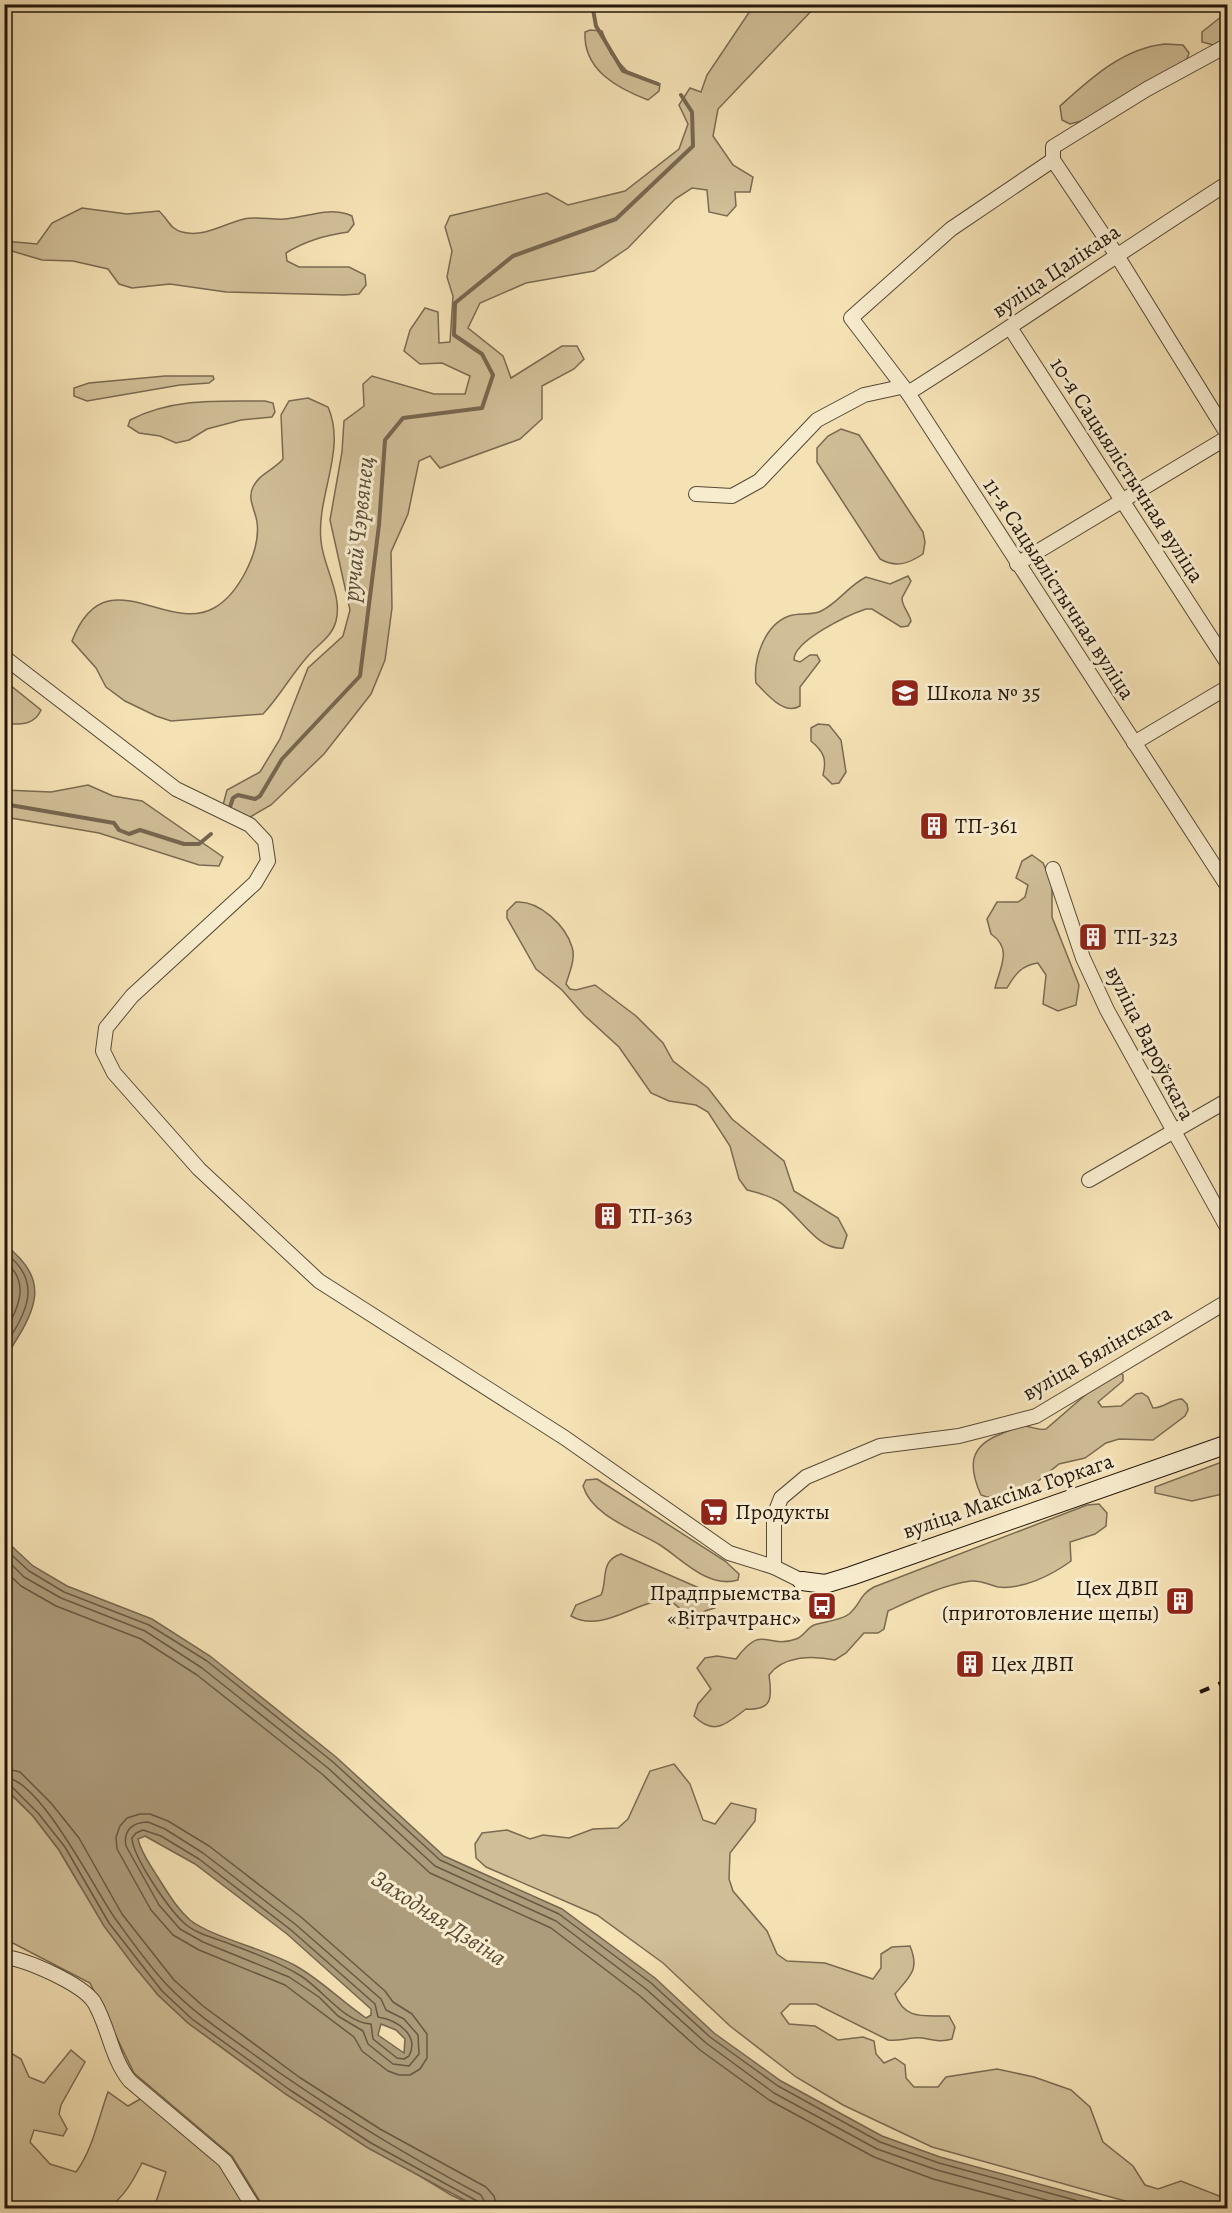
<svg xmlns="http://www.w3.org/2000/svg" width="1232" height="2213" viewBox="0 0 1232 2213" font-family="Alegreya,serif">
<style>
.green{fill:#d0be97;stroke:#7a6a51;stroke-width:1.5}
.water{fill:#ad9c7b;stroke:#76664e;stroke-width:1.5;fill-rule:evenodd}
.lines{fill:none;stroke-linecap:round;stroke-linejoin:round}
.shore{stroke:#685943;stroke-width:1.5}
.stream{stroke:#76664e;stroke-width:4}
.street-casing{stroke:#574935;stroke-width:16}
.secondary-casing{stroke:#23160b;stroke-width:20}
.street{stroke:#f8ecce;stroke-width:14}
.secondary{stroke:#f8ecce;stroke-width:18}
.rail{stroke:#23160b;stroke-width:4;stroke-dasharray:10 10;stroke-linecap:butt}
.labels{text-anchor:middle;dominant-baseline:central;stroke-width:6;stroke-linejoin:round;paint-order:stroke}
.street-label{font-size:22px;fill:#23160b;stroke:#f8ecce}
.poi-label{font-size:22px;fill:#23160b;stroke:#f8ecce;text-anchor:start}
.water-label{font-size:24px;font-style:italic;fill:#5a4c38;stroke:#f8ecce}
</style>
<rect width="100%" height="100%" fill="#f4e1b4"/>
<filter id="stains"><feTurbulence type="fractalNoise" baseFrequency=".00333" numOctaves="4"/><feColorMatrix values="0 0 0 0 .2 0 0 0 0 .09 0 0 0 0 .02 0 0 0 .5 -.17"/></filter>
<radialGradient id="worn" r=".72"><stop offset=".6" stop-color="#630" stop-opacity="0"/><stop offset="1" stop-color="#630" stop-opacity=".3"/></radialGradient>
<g class="green">
<path d="M754,5H817L718,109L713,136L733,165L753,177L750,192H735L736,206L727,216L709,212L707,190L692,188L675,199L628,248L594,271L526,283L480,303L468,328L503,356L511,378L562,346H577L584,359L574,369L542,386V419L520,439L440,468L430,456L419,461L408,514L391,552L392,608L385,660L371,694L324,754L271,805L243,821L223,805L227,790L260,772L280,739L308,668L343,636L350,610L330,520L342,452L344,421L364,406L363,384L372,376L434,394H465L470,376L442,363L420,364L404,351L410,330L425,308L438,312L439,343L450,342L453,296L447,277L452,251L445,227L450,216L547,193L568,205L625,191L679,149L688,124L679,105L690,88L701,92L707,75Z"/>
<path d="M1227,12V38L1213,45L1202,42V32Z"/>
<path d="M590,30L602,31L611,54L627,71L660,84L659,91L648,100C617,88 583,70 585,32Z"/>
<path d="M1165,44L1183,45L1189,53L1186,62L1085,120L1070,124L1062,120L1060,106C1090,79 1123,48 1165,44Z"/>
<path d="M82,208L127,214L159,211C168,219 170,229 182,232C204,238 223,224 244,219C256,216 272,220 285,219C308,217 329,206 352,216L354,224L348,232C326,235 305,241 286,253L287,261L299,267H349L365,275L366,285L359,294L344,295L226,292L170,284L132,288L119,284L108,269L73,261L42,260L5,249V241L37,244L52,223Z"/>
<path d="M165,376H213L214,379L209,383L180,385L87,401L74,396V388L89,383Z"/>
<path d="M308,398L328,407C347,450 316,496 321,541C323,566 343,596 336,621C332,637 317,645 308,656C291,675 280,696 263,714L171,721L156,716L125,701L106,687L96,668L72,641C105,555 166,635 214,608C239,594 261,550 257,522C255,509 247,499 253,487C260,473 274,470 283,459L281,415L289,401Z"/>
<path d="M265,401L273,403L275,412L272,417L241,420L207,429L189,440L176,443L160,436L139,433L128,426L130,420C172,398 218,401 265,401Z"/>
<path d="M841,429L859,435L923,532L925,542L923,554C908,564 896,568 880,559L817,462V448L828,436Z"/>
<path d="M908,576L911,581L902,598C902,607 909,612 911,621L908,626L901,627L872,609H866C848,615 793,641 794,660L800,662L810,655H817L820,661L800,687V706C784,716 767,694 756,683C753,660 764,625 789,616C799,612 812,616 821,611C838,603 848,586 866,577L890,584Z"/>
<path d="M5,681L41,710C34,726 20,724 5,724Z"/>
<path d="M818,724L829,725L841,740L846,772L839,783L832,784L823,775C827,759 824,752 811,741V728Z"/>
<path d="M88,785L113,796L142,801L223,857L219,866L199,865L99,833L5,817V790L51,792Z"/>
<path d="M1032,855L1043,863L1052,883V917L1079,985L1076,1005L1058,1011L1043,1004L1046,975L1038,963C1022,965 1015,974 1007,988H995C1000,967 1013,949 991,934L987,919L997,902H1018L1025,897L1028,885L1016,878L1022,861Z"/>
<path d="M516,902C539,900 566,926 572,947C576,959 569,973 566,984L570,989L576,990L595,985L636,1016L663,1043L673,1061L708,1088L732,1119L784,1161L794,1191L838,1218L847,1235L843,1248C817,1251 798,1213 778,1201C768,1195 758,1193 747,1190L739,1179L730,1146L708,1112L696,1105L669,1101L651,1093L619,1047L584,1015L562,990L536,969L507,918V911Z"/>
<path d="M1117,1371L1123,1375V1381L1098,1402L1102,1407L1121,1406L1136,1394L1142,1393L1148,1397L1153,1408C1164,1408 1171,1399 1182,1399L1187,1404L1188,1410L1185,1416L1153,1440L1119,1439L1106,1443L1085,1458L1059,1464L1038,1481L1007,1494L987,1497L981,1495C968,1466 969,1446 1001,1434C1008,1431 1016,1427 1023,1426C1032,1426 1038,1431 1046,1429L1106,1377Z"/>
<path d="M1227,1460V1493L1192,1501L1155,1493V1487Z"/>
<path d="M597,1479L725,1561L739,1574L738,1580C708,1589 682,1559 660,1545C635,1530 592,1516 583,1486L586,1480Z"/>
<path d="M1099,1504L1107,1513L1106,1526L1095,1534L1070,1542L1071,1561C1052,1575 1022,1590 998,1587C988,1585 982,1580 971,1581C942,1585 914,1599 888,1611L884,1629L878,1633H864L846,1653L835,1660C812,1655 783,1656 769,1675C772,1697 773,1711 746,1709C727,1723 715,1737 694,1716L698,1704L711,1689L697,1668L705,1658L717,1656L736,1659C763,1622 766,1650 796,1639C803,1637 807,1628 814,1625C825,1621 840,1621 849,1614C861,1604 859,1595 874,1587L1087,1505Z"/>
<path d="M621,1554L706,1591L717,1601L715,1608L705,1611L693,1627L687,1628L682,1623C682,1609 680,1606 667,1600C635,1601 602,1634 571,1616L576,1605L601,1595C608,1581 599,1561 621,1554Z"/>
<path d="M674,1764L690,1784L703,1820L715,1824L731,1803L756,1809L755,1821L730,1853L729,1879L733,1891L767,1931L777,1954L787,1961L825,1963L873,1979L881,1968V1954L892,1947L910,1946C920,1970 910,1976 895,1994C905,2021 925,2015 949,2016L955,2027L952,2039C935,2044 927,2036 913,2038C903,2039 898,2041 888,2040L816,2004H790L781,2013L789,2024L815,2026L838,2040L863,2037L874,2041L876,2054L884,2063L895,2058L905,2065L906,2078L914,2087H938L946,2077L997,2069L1034,2077L1071,2090L1090,2107L1103,2142L1133,2166L1145,2185L1158,2189L1181,2181L1227,2199V2208H1150L932,2147L843,2105L796,2077L730,2026L663,1963L597,1915L486,1867L476,1858L475,1844L482,1833L507,1830L530,1839L543,1835L569,1838L593,1829L618,1828L628,1819L650,1771Z"/>
<path d="M4,1788L33,1816L59,1850L79,1884L158,1995L188,2023L287,2095L451,2195L479,2208H264L232,2156L134,2073L90,1983L5,1939Z"/>
<path d="M4,2049L21,2059L29,2077L44,2083L71,2050L85,2062L61,2105L59,2114L67,2129L63,2136L34,2130L30,2142L50,2164L76,2172C93,2149 98,2119 108,2092L128,2106L142,2098L221,2163L248,2208H154L166,2172L142,2163C133,2181 124,2197 108,2208H5Z"/>
</g>
<g class="water">
<path d="M5,1245C55,1282 33,1314 5,1358Z"/>
<path d="M5,1540L33,1566L67,1586L152,1619L210,1656L336,1757L444,1856L562,1909L655,1978L714,2033L781,2081L882,2136L940,2157L1127,2208H479L368,2148L287,2095L188,2023L158,1995L134,1966L104,1926L59,1850L33,1816L5,1788ZM145,1836L195,1864L287,1934L371,2009V2015L366,2018C341,2001 321,1980 296,1966C266,1949 213,1938 190,1920C176,1908 167,1891 157,1876C150,1864 141,1853 138,1839ZM381,2024L396,2030L405,2039L404,2053L378,2035Z"/>
</g>
<g class="lines">
<g class="shore">
<path d="M4,1252C44,1281 27,1312 4,1347"/>
<path d="M4,1261C31,1281 19,1309 4,1332"/>
<path d="M4,1548L29,1571L64,1592L149,1625L207,1661L333,1762L440,1860L559,1914L651,1983L710,2037L778,2086L880,2142L939,2163L1104,2208"/>
<path d="M4,1557L24,1577L61,1598L145,1631L202,1668L328,1768L435,1866L556,1921L646,1989L706,2043L774,2093L877,2149L937,2170L1075,2208"/>
<path d="M4,1570L21,1586L56,1606L141,1639L197,1675L322,1774L430,1873L551,1928L640,1996L700,2050L769,2100L874,2157L933,2179L1042,2208"/>
<path d="M4,1768L20,1772L51,1803L79,1838L122,1914L174,1980L203,2006L299,2077L380,2129L486,2187L494,2196L497,2208"/>
<path d="M4,1777C41,1779 96,1893 117,1921C133,1943 149,1966 168,1986C192,2011 221,2031 249,2051C323,2105 400,2152 481,2195L488,2208"/>
<path d="M4,1784L11,1786L38,1813L65,1847L109,1923L162,1991L192,2019L290,2090L371,2143L477,2201L480,2208"/>
<path d="M140,1814H150L168,1821L209,1846L301,1917L385,1991L393,2002L412,2014L427,2034V2058L420,2069L410,2075H399L388,2071L362,2051L354,2037L285,1985L199,1950L173,1935L151,1910L117,1849L116,1837L120,1826L127,1818Z"/>
<path d="M148,1822L165,1829L203,1853L295,1924L381,1999L386,2010L404,2019L418,2035L419,2054L409,2066L393,2064L368,2044L363,2031L338,2016L319,1997L289,1977L203,1942L180,1929L159,1905L126,1846C123,1831 132,1822 148,1822Z"/>
<path d="M143,1830L161,1836L199,1859L291,1930L375,2004L378,2017C397,2020 420,2035 409,2056L404,2059L397,2058L373,2039L371,2024C345,2023 322,1989 301,1976C278,1962 254,1953 230,1944C215,1938 196,1934 184,1923C169,1909 133,1858 132,1838L136,1833Z"/>
</g>
<g class="stream">
<path d="M592,4L596,26L623,71L658,84"/>
<path d="M4,804L114,823L119,830L129,834L140,830L184,844H199L211,834"/>
<path d="M229,810L233,798L238,795L255,799L260,796L282,759L360,676L379,525L385,440L403,418L482,408L493,375L482,354L454,335L455,303L513,256L616,219L693,146L692,112L681,95"/>
</g>
<g class="street-casing">
<g id="street">
<path d="M1228,45L1147,89L1053,147V160L1116,254L1228,435"/>
<path d="M1053,160L951,229L851,318L908,393L1228,887"/>
<path d="M1011,329L1228,664"/>
<path d="M908,393C1016,325 1120,252 1228,183"/>
<path d="M696,494L732,496L759,481L817,420L864,395L901,387"/>
<path d="M1017,564L1228,437"/>
<path d="M4,657L176,789L250,825L265,841L268,861L255,883L132,996L106,1028L103,1051L114,1073L199,1169L319,1281L565,1438L729,1553L774,1567L802,1581"/>
<path d="M1134,743L1228,687"/>
<path d="M1053,869L1083,958L1107,1010L1228,1229"/>
<path d="M1089,1180L1228,1100"/>
<path d="M774,1567V1516L781,1498L806,1477L880,1446L959,1436L1036,1416L1228,1301"/>
<path d="M4,1957C26,1959 82,1984 94,2002C109,2027 111,2058 130,2081L225,2161L254,2208"/>
</g>
</g>
<g class="secondary-casing">
<path id="secondary" d="M802,1581L825,1584L851,1576L1228,1444"/>
</g>
<use href="#street" class="street"/>
<use href="#secondary" class="secondary"/>
<path class="rail" d="M1200,1692L1228,1680"/>
</g>
<defs>
<g id="school-square" transform="scale(1.5)"><rect x="-9" y="-9" width="18" height="18" rx="4" fill="#8f2418" stroke="#f8ecce"/><path d="M0-5L7-2L0 1L-7-2ZM-4 1L0 2.5L4 1V4Q0 6-4 4Z" fill="#fff"/></g>
<g id="building-square" transform="scale(1.5)"><rect x="-9" y="-9" width="18" height="18" rx="4" fill="#8f2418" stroke="#f8ecce"/><path d="M-4-6H4V6H1V3H-1V6H-4ZM-2.5-4.3h1.7v1.8h-1.7ZM.8-4.3h1.7v1.8H.8ZM-2.5-1h1.7V.8h-1.7ZM.8-1h1.7V.8H.8Z" fill="#fff"/></g>
<g id="supermarket-square" transform="scale(1.5)"><rect x="-9" y="-9" width="18" height="18" rx="4" fill="#8f2418" stroke="#f8ecce"/><path d="M-6-5.5h2.5l.6 2H6L4.5 2H-2.5L-4.4-4H-6ZM-1.5 3.2a1.3 1.3 0 1 0 .1 0ZM3 3.2a1.3 1.3 0 1 0 .1 0Z" fill="#fff"/></g>
<g id="bus-square" transform="scale(1.5)"><rect x="-9" y="-9" width="18" height="18" rx="4" fill="#8f2418" stroke="#f8ecce"/><path d="M-5-6H5V4H4V6H2V4H-2V6H-4V4H-5ZM-3.5-4V0h7V-4ZM-3.5 1.2v1.5H-2V1.2ZM2 1.2v1.5H3.5V1.2Z" fill="#fff"/></g>
</defs>
<g fill-rule="evenodd">
<use href="#school-square" x="905" y="693"/>
<use href="#building-square" x="934" y="826"/>
<use href="#building-square" x="1093" y="937"/>
<use href="#building-square" x="608" y="1216"/>
<use href="#supermarket-square" x="714" y="1512"/>
<use href="#building-square" x="1180" y="1601"/>
<use href="#bus-square" x="822" y="1606"/>
<use href="#building-square" x="970" y="1664"/>
</g>
<g class="labels">
<g class="street-label">
<text transform="translate(1056 271) rotate(-34)">вуліца Цалікава</text>
<text transform="translate(1127 470) rotate(57)">10-я Сацыялістычная вуліца</text>
<text transform="translate(1059 589) rotate(57)">11-я Сацыялістычная вуліца</text>
<text transform="translate(1150 1043) rotate(63)">вуліца Вароўскага</text>
<text transform="translate(1097 1353) rotate(-30)">вуліца Бялінскага</text>
<text transform="translate(1008 1496) rotate(-19)">вуліца Максіма Горкага</text>
</g>
<g class="poi-label">
<text x="926" y="693">Школа № 35</text>
<text x="955" y="826">ТП-361</text>
<text x="1114" y="937">ТП-323</text>
<text x="629" y="1216">ТП-363</text>
<text x="735" y="1512">Продукты</text>
<text x="1159" y="1588" text-anchor="end">Цех ДВП<tspan x="1159" dy="25">(приготовление щепы)</tspan></text>
<text x="801" y="1593" text-anchor="end">Прадпрыемства<tspan x="801" dy="25">«Вітрачтранс»</tspan></text>
<text x="991" y="1664">Цех ДВП</text>
</g>
<g class="water-label">
<text transform="translate(358 529) rotate(-84)">ручай Чэрвянец</text>
<text transform="translate(439 1918) rotate(33)">Заходняя Дзвіна</text>
</g>
</g>
<rect width="1232" height="2213" fill="none" stroke="#f4e1b4" stroke-width="24"/>
<rect x="6" y="6" width="1220" height="2201" fill="none" stroke="#23160b" stroke-width="3"/>
<rect x="12" y="12" width="1208" height="2189" fill="none" stroke="#23160b" stroke-width="1.5"/>
<rect width="100%" height="100%" filter="url(#stains)"/>
<rect width="100%" height="100%" fill="url(#worn)"/>
</svg>
